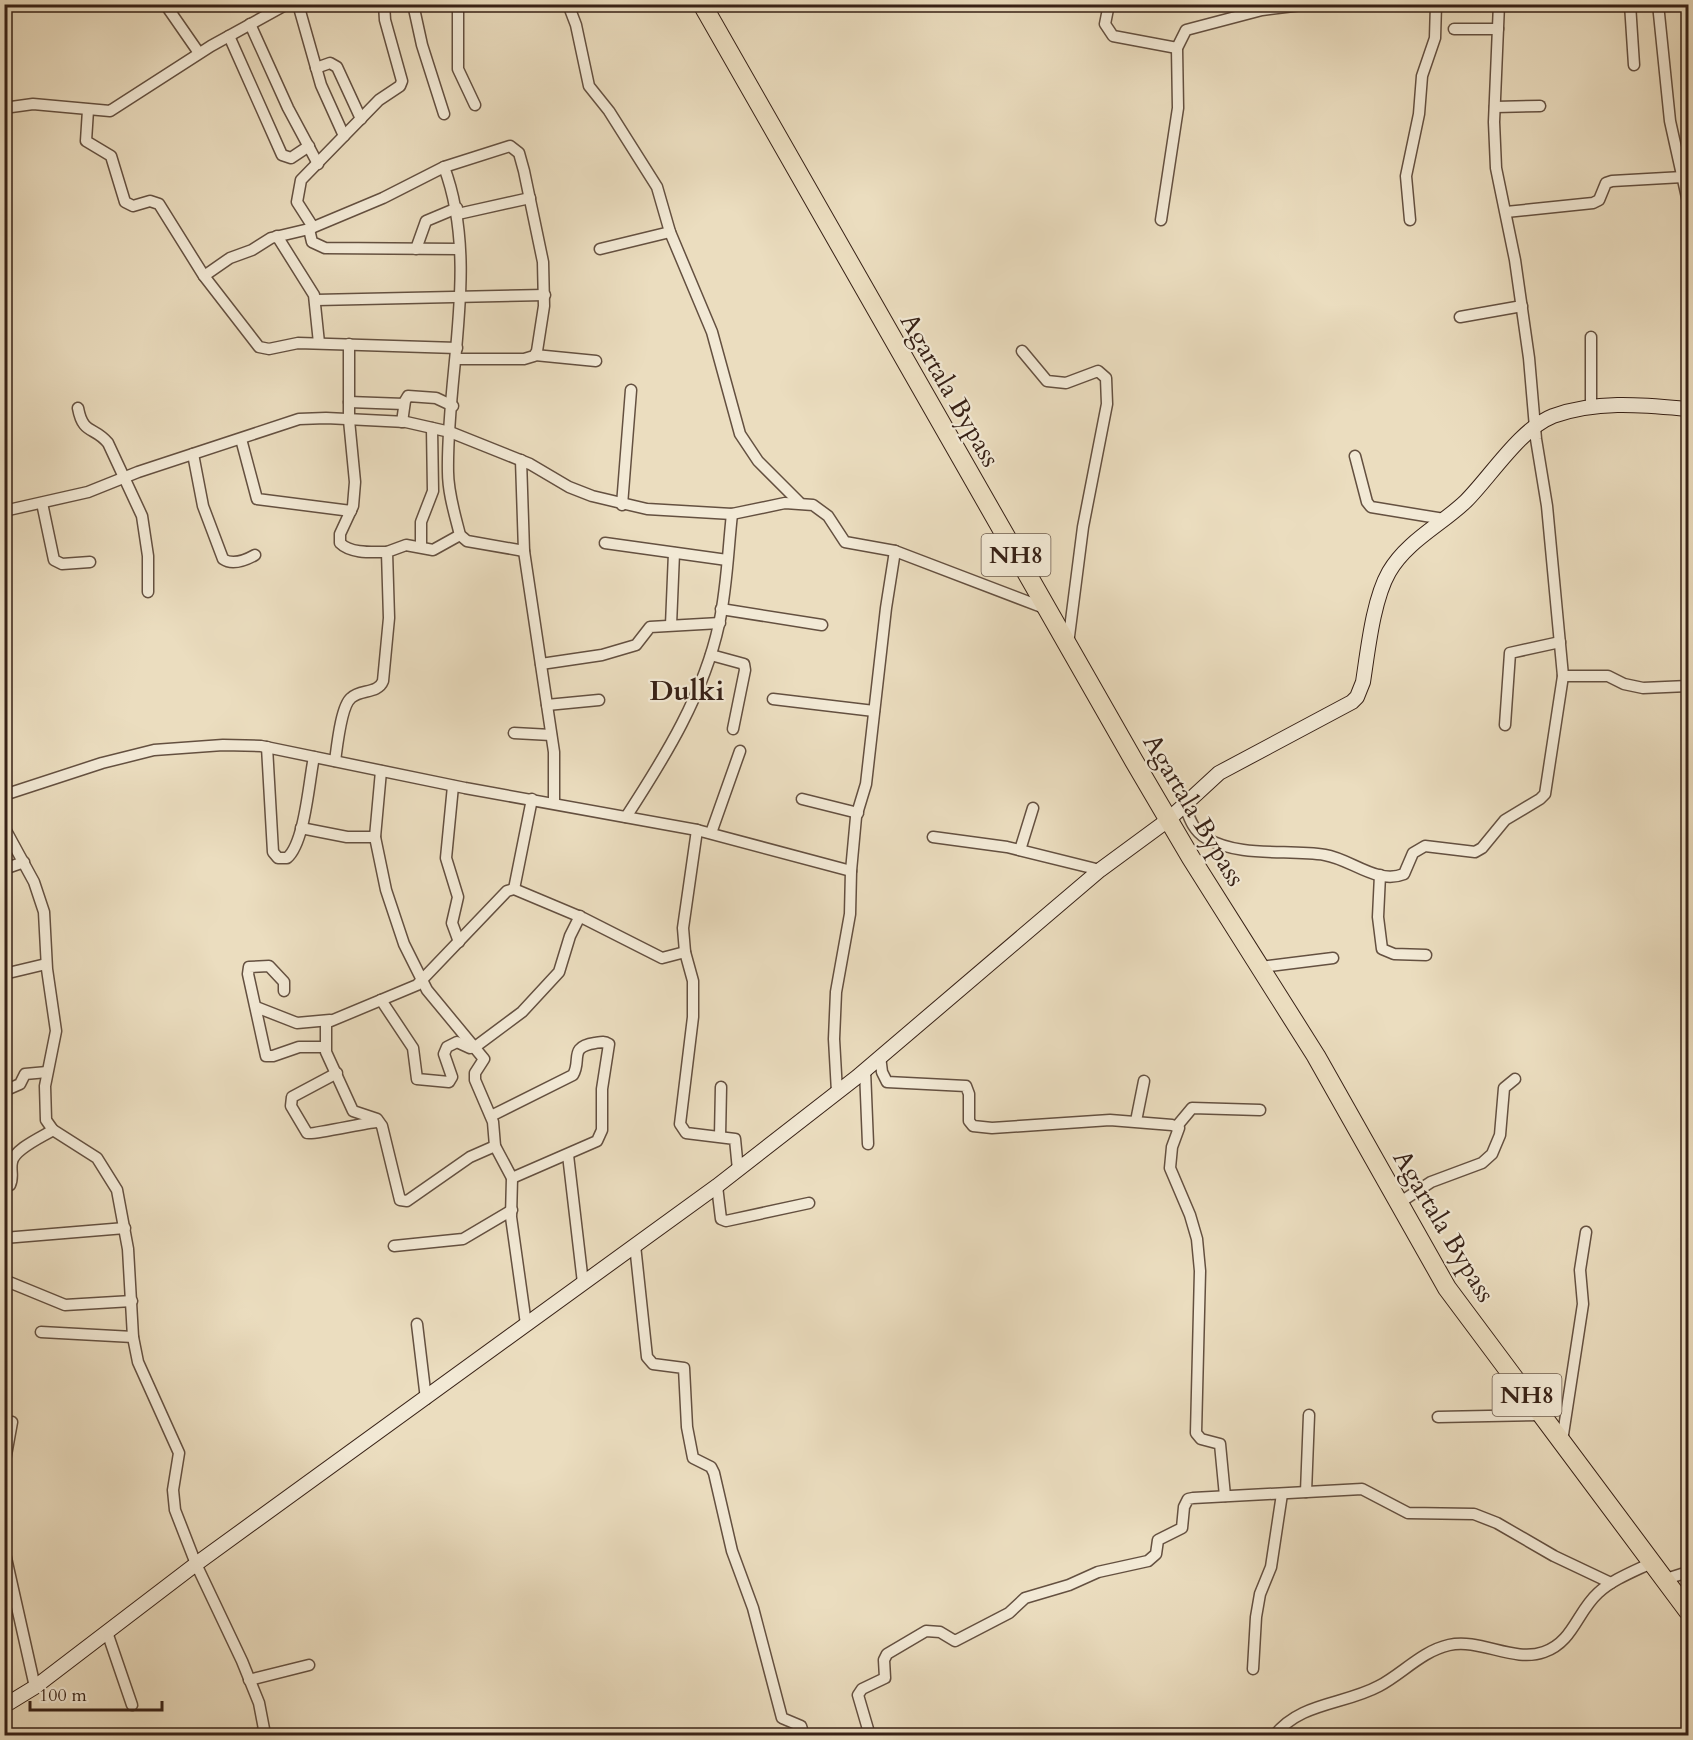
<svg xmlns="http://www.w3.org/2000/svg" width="1693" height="1740" viewBox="0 0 1693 1740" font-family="Cardo,serif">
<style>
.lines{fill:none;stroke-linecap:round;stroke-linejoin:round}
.street-casing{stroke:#645040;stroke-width:13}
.secondary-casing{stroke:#372116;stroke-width:16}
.highway-casing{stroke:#372116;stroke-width:20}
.street{stroke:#f2e9d5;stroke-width:10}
.secondary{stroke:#f2e9d5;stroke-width:14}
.highway{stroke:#ebddbf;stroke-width:18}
.labels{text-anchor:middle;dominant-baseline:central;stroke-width:4.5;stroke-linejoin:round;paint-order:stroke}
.shield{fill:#f2e9d5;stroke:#6f5d4f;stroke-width:1.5}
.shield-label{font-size:24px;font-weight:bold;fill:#372116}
.street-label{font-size:26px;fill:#372116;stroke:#f2e9d5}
.quarter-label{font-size:28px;font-weight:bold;fill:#372116;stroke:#f2e9d5}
</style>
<rect width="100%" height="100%" fill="#ebddbf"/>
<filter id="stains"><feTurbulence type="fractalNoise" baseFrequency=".00333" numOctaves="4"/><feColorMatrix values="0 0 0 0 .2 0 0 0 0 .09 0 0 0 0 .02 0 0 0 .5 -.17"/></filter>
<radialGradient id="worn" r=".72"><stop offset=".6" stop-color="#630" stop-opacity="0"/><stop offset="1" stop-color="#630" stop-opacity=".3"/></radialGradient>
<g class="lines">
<g class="street-casing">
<g id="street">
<path d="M165,4L199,53"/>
<path d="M298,4L321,85L344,136"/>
<path d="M413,4L422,45L444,114"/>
<path d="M458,4V69L475,105"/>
<path d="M474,4H523"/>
<path d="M568,4L576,25L589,86L609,111L657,187L670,232L712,332L740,434L758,461L799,502"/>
<path d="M1109,4L1105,24L1113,36L1177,48"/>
<path d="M1630,4L1634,65"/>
<path d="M1658,4L1670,121L1688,202"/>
<path d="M250,24L288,108L318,164"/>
<path d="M1454,29H1498"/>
<path d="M229,36L282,155L291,158L309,146"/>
<path d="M316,68L330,63L337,67L361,119"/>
<path d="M1495,107L1540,106"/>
<path d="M4,108L33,104L110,111L211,46L287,4"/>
<path d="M88,110L86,141L111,156L125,202L133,206L150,201L159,204L204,276L259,347L269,349L298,343L457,348"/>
<path d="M444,167C480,263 446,373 448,472C448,493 455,515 460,535L467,541L524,551"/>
<path d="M1506,212L1593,203L1599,200L1606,183L1612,181L1683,177"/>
<path d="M458,214L530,198"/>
<path d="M1161,220L1178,108L1177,48L1186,30L1262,10L1310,4"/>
<path d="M1410,220L1406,176L1419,114L1422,76L1435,38L1436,4"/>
<path d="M313,227L297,202L301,180L379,100L400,86L402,81L385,20L384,4"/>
<path d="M309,229L312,242L325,248L458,249"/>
<path d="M277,236L314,295L319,343"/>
<path d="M416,249L426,221L457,208"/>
<path d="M600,249L670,232"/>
<path d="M204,276L230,258L252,250L271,238L309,229L383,198L444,167L510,146L519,153L524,171L543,262L544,306L537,351L534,356L524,359H456"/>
<path d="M316,300L545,295"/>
<path d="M1460,317L1522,306"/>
<path d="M1591,337V407"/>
<path d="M349,344V420L355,482L353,506L340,534V543C351,554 373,552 387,552"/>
<path d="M1022,351L1047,381L1066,383L1098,371L1106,378L1107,404L1083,527L1068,644"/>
<path d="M535,355L596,361"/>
<path d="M349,402L404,404"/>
<path d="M78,408C83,435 94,426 108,443L142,516L148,556V592"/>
<path d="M402,422L405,401L408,396L436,398L453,406"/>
<path d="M241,439L257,499L351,511"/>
<path d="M193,454L203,506L223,559C233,566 246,560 255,555"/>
<path d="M1355,456L1367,502L1371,507L1444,519"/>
<path d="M521,460L524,551L554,752V803"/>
<path d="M42,503L54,560L62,564L90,562"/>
<path d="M622,505L631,390"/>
<path d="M4,511L88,492L138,472L299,419L326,418L406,422L450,432L530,464L569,487L592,496L647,509L732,514L785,503L813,505L828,516L845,542L895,551L1047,609"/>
<path d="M605,543L727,560"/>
<path d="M421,547V522L433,491L432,428"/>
<path d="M721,609L822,625"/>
<path d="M671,625L674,553"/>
<path d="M711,655L744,664L745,670L733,729"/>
<path d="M541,664L602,655L636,645L650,627L720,623"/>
<path d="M1563,676H1608L1624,684L1643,688L1688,686"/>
<path d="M773,699L874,711"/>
<path d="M547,705L599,700"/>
<path d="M1505,725L1510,653L1560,642"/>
<path d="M514,733L551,735"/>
<path d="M267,747L273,852L278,858H287C305,843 309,780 314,757"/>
<path d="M335,761C337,747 341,706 351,698C360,689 378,694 383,681L389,618L387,552L406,545L433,550L460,535"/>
<path d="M381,771L375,837L386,890L404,944L427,990L484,1059L475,1073V1080L493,1122L495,1146L512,1178L511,1217L526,1324"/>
<path d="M453,786L446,858L458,897L452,923L459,942"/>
<path d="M4,795L102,763L154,750L223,745L261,746L465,788L697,830L851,871"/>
<path d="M802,799L858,813"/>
<path d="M1184,804C1189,817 1193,831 1206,838C1240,858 1287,849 1325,855C1351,859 1377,885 1404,874L1413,853L1425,846L1475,852L1482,848L1505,820L1540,799L1545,794L1563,676L1547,506L1536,439L1529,358L1515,260L1496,168L1494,122L1499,4"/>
<path d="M626,817C665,757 704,694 719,624C727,588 728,550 732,514"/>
<path d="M4,827L34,882L44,912L47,969L56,1031L45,1086L46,1120L53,1130L97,1158L117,1190L128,1249L133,1337L138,1362L179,1453L173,1490L175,1510L196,1564L242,1661L259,1703L264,1729L258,1736"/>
<path d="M301,828L347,837H375"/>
<path d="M697,830L683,928L685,952L693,981V1017L680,1124L686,1133L735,1139L738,1170"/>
<path d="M711,833L740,751"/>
<path d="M933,837L1007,847L1100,870"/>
<path d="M1020,850L1033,808"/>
<path d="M4,869L24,862"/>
<path d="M1380,875L1378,917L1382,949L1394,954L1426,955"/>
<path d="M514,889L532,799"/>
<path d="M1261,967L1333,958"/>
<path d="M4,974L46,964"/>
<path d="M284,991V982L269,966L249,967L248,974L266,1056H273L299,1047H325"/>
<path d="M381,1000L413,1048L417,1079L449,1082L452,1077L444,1054L447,1047L457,1042L470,1048L475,1047L522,1012L559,972L570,936L580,916"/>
<path d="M256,1007L297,1023L330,1020"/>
<path d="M880,1056L882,1072L887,1082L966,1086L969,1094V1121L973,1126L992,1128L1110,1120L1172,1125L1179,1128L1172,1147L1170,1168L1190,1215L1197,1239L1200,1271L1196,1433L1201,1439L1220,1444L1225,1496"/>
<path d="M865,1070L868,1144"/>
<path d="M337,1073L292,1097L291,1106L307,1133C311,1135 365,1123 376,1122"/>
<path d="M4,1091L20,1084L25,1074L47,1072"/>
<path d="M837,1092L834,1039L836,992L850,914L851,871L856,817L866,784L886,608L895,551"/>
<path d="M491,1116L573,1075C582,1060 568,1047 595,1043C601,1042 604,1041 609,1044L602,1089V1130L597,1141L512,1178"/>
<path d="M1136,1121L1144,1081"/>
<path d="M1177,1126L1192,1108L1260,1110"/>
<path d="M720,1136L721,1087"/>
<path d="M495,1146L470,1157L407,1201L400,1200L382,1126L377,1119L353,1111L326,1052V1023L417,985L507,891L514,889L583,918L662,958L685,952"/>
<path d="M568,1155L583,1283"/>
<path d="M717,1186L721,1219L726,1221L809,1203"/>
<path d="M4,1187L10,1185C14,1177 10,1170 12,1162C14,1149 42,1137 53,1130"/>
<path d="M4,1202V1212"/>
<path d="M1399,1203L1431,1182L1482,1163L1492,1154L1500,1135L1504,1088L1515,1079"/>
<path d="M4,1238L125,1228"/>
<path d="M635,1245L647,1357L653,1364L684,1368L687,1427L693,1458L711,1467L714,1473L732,1551L753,1608L782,1718L801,1726L804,1736"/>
<path d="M394,1246L463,1239L512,1210"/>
<path d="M4,1280L65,1305L132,1301"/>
<path d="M417,1324L426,1399"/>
<path d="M41,1332L133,1337"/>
<path d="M1438,1417L1542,1415"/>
<path d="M1562,1441L1583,1304L1580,1270L1586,1232"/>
<path d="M4,1466L12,1422"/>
<path d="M1306,1492L1309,1415"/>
<path d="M4,1549L35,1687"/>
<path d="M1666,1579L1688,1572"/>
<path d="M107,1632L132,1705"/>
<path d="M1253,1669L1256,1617L1260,1594L1271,1567L1282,1494"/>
<path d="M249,1680L309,1665"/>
<path d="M870,1736L858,1695L862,1689L885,1678L884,1660L887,1654L926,1631L940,1632L955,1641L1009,1613L1025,1598L1069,1585L1098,1572L1148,1561L1156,1554L1158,1540L1182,1528L1184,1507L1188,1499L1193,1498L1362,1489L1408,1513L1474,1514L1497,1523L1554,1556L1611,1583"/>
<path d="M1274,1736C1300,1702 1344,1705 1379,1686C1402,1674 1422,1651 1449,1645C1480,1638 1514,1663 1544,1652C1573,1642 1577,1612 1598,1593C1613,1579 1635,1571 1653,1562"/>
</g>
</g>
<g class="secondary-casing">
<path id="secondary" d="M4,1706L35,1687L196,1564L717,1186L857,1077L1100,870L1168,820L1219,773L1352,702L1357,697L1363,682C1368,650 1373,600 1389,572C1407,541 1441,525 1466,501C1491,476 1520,429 1553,416C1598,400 1643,405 1688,409"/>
</g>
<g class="highway-casing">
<path id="highway" d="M702,4L1134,761L1191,858L1316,1056L1447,1288L1688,1611"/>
</g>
<use href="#street" class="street"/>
<use href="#secondary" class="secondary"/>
<use href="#highway" class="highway"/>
</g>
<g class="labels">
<g class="shield">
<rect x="981.5" y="534" width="69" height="42" rx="4.5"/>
<rect x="1492.5" y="1374" width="69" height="42" rx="4.5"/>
</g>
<g class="shield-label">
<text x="1016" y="555">NH8</text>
<text x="1527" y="1395">NH8</text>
</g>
<g class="street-label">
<text transform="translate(950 390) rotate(60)">Agartala Bypass</text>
<text transform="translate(1194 810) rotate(59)">Agartala Bypass</text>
<text transform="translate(1444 1226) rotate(59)">Agartala Bypass</text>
</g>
<g class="quarter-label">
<text x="687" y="691">Dulki</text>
</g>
</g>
<rect width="1693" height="1740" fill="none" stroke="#ebddbf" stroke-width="24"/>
<rect x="6" y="6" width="1681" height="1728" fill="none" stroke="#372116" stroke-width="3"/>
<rect x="12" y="12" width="1669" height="1716" fill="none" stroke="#372116" stroke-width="1.5"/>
<path d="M30 1701v9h132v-9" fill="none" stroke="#372116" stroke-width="3"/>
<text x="39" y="1701" font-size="18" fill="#372116" stroke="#f2e9d5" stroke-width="4.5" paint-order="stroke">100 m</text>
<rect width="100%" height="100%" filter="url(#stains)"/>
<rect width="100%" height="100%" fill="url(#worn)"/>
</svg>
